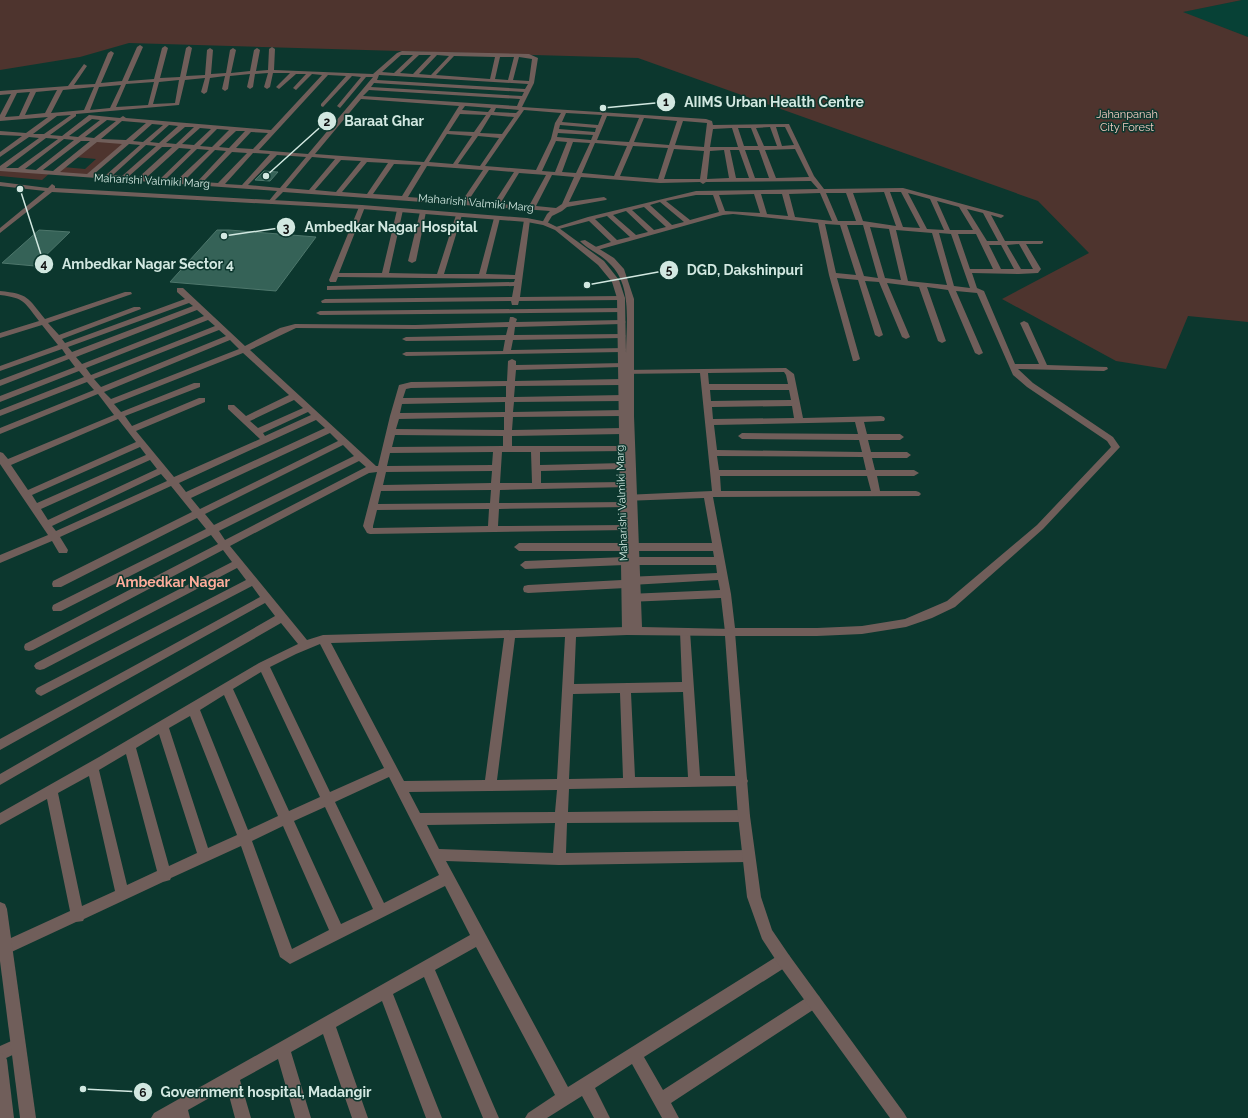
<svg xmlns="http://www.w3.org/2000/svg" width="1248" height="1118" viewBox="0 0 1248 1118" font-family="Raleway,sans-serif">
<style>
.built{fill:#074136}
.green{fill:#4e342e}
.building{fill:#356257;stroke:#4e776c}
.lines{fill:none;stroke-linecap:round;stroke-linejoin:round}
.minor{fill:#705e5a;fill-rule:evenodd}
.tertiary{fill:#705e5a;fill-rule:evenodd}
.labels{text-anchor:middle;dominant-baseline:central;stroke-width:3;stroke-linejoin:round;paint-order:stroke}
.far-park-label{font-size:11px;fill:#f6ccc2;stroke:#0c372e}
.far-street-label{font-size:11px;fill:#d2e8e1;stroke:#0c372e}
.neighbourhood-label{font-size:14px;font-weight:bold;fill:#fdac9a;stroke:#0c372e}
.leader{fill:none;stroke:#d2e8e1;stroke-width:1.5}
.callout-dot{fill:#d2e8e1;stroke:#0c372e;stroke-width:1.5}
.mark-label{font-size:12px;text-anchor:middle;font-weight:bold;fill:#111}
.callout-label{font-size:14px;text-anchor:middle;font-weight:bold;fill:#d2e8e1;stroke:#0c372e;stroke-width:3;stroke-linejoin:round;paint-order:stroke}
</style>
<rect width="100%" height="100%" fill="#0c372e"/>
<path class="built" d="M1242,0H1248V37L1182,12Z"/>
<g class="green">
<path d="M0,0H1242L1183,12L1248,37V322L1188,316L1166,369L1116,361L1002,299L1089,253L1038,201L638,58L129,43L80,57L0,70Z"/>
<path d="M94,141L125,143L87,175L56,173L63,167L85,169L96,159L74,157Z"/>
<path d="M0,170L50,173L42,180L0,176Z"/>
</g>
<g class="building">
<path d="M264,171L278,172L270,181L255,180Z"/>
<path d="M39,230L70,232L35,266L2,263Z"/>
<path d="M217,230H229L316,237L276,291L170,282Z"/>
</g>
<g class="lines">
<g class="minor">
<path d="M140,45L143,47L128,81L154,79L162,48L165,46L168,48L160,78L180,77L186,48L189,46L192,48L186,76L205,75L207,50L210,48L213,50L211,74L226,73L230,50L233,48L236,50L231,73L250,71L254,50L257,48L260,50L256,71L268,70L269,49L272,47L275,49L274,70L373,74L397,53L402,51L529,54L538,58L534,83L522,107L706,119L712,121L713,125L789,124L814,176L824,189L903,188L1003,215L1004,216L1001,218L991,215L1005,241H1043V243L1041,244H1026L1041,269L1038,273L1019,274L972,273L977,288L984,291L1015,364H1039L1020,323L1024,321L1028,323L1047,365L1107,367L1108,369L1104,371L1018,369L1033,383L1113,437L1120,447L1043,529L955,607L932,618L906,627L862,634L817,636H730L726,635L725,632L721,598L628,602L624,601L623,598L624,595L628,594L720,590L718,580L631,585L626,588L528,593L524,592L523,589L524,586L528,585L622,580L627,577L717,573L716,565H625L525,569L520,565L525,561L625,557H714L713,551H519L514,547L519,543H712L704,498L624,501L619,498L624,495L712,491L700,373L619,374V370H622L786,368L794,374L803,418L881,416L884,417L885,419L884,421L864,422L867,434H900L904,437L900,440H868L871,452H907L911,455L907,458H872L875,470H914L919,473L914,476H877L880,491H916L919,492L921,494L919,496L713,497L731,594L735,628H817L862,626L905,619L947,601L1037,525L1111,447L1107,441L1027,387L1013,375L977,293L956,291L983,353L979,355L975,353L948,290L927,287L946,341L942,343L938,341L919,287L887,283L910,337L906,339L902,337L879,282L865,281L883,335L879,337L875,335L858,280L837,278L860,359L856,361H853L829,275L818,223L733,214L723,215L594,251L591,249L592,248L611,242L589,221L559,229L556,227L588,217L696,191L818,189L811,181L706,182L703,184L700,182L660,183L581,177L569,202L604,197L607,199L606,200L567,207L562,211L552,216L547,224L545,225L542,223L547,214L550,211L283,192L271,204L268,202L277,191L0,171V166L39,138L29,137L0,157V152L22,136L0,135V131L26,133L48,117L0,121V115L11,94L0,95V91L68,86L84,64L87,66L74,85L95,84L108,53L111,51L114,53L101,83L122,81L137,47ZM401,55H413L394,73L382,72ZM419,55H431L413,74L400,73ZM437,55L449,56L431,75L419,74ZM454,56L495,57L490,79L436,75ZM500,57H514L508,80L495,79ZM519,57L532,59L529,81L513,80ZM268,73L264,87L267,89L270,87L273,73H290L276,87L279,89L296,74H306L293,88L296,90L312,74L322,75L271,130L126,118L123,116L120,118L89,115L62,136L50,135L76,116V114L179,105L185,80L205,78L201,92L204,94L207,92L210,78L225,76L222,89L225,91L228,89L230,76L250,74L247,87L250,89L253,87L255,74ZM328,75L346,76L321,104V106L323,107L352,76L361,77L337,106L340,108L366,77H373L308,154L259,150ZM379,75L528,84L525,89L377,80ZM179,80L175,103L153,104L159,82ZM154,82L148,105L116,107L126,84ZM374,83L524,92L522,96L371,87ZM121,85L110,108L90,110L99,87ZM94,87L84,110L51,113L63,90ZM57,90L45,113L25,115L36,92ZM369,90L520,99L517,106L363,96ZM30,92L19,116L5,117L17,93ZM361,99L459,106L424,162L315,154ZM465,106L491,108L488,112L462,110ZM496,108L519,110L516,113L494,112ZM524,110L561,113L555,123L551,139L536,170L485,166ZM566,113L602,115L598,125L562,122ZM460,114L486,115L474,132L449,131ZM71,115L44,134H33L57,116ZM491,115L514,117L502,134L480,133ZM607,116L639,118L629,142L597,140ZM644,118L677,121L669,145L634,142ZM92,119L100,120L78,137L69,136ZM107,120L116,121L94,138L85,137ZM122,121L146,123L126,140L101,139ZM683,121L707,123L704,147L675,145ZM152,124L163,125L143,142L133,141ZM169,125L178,126L159,143L150,142ZM560,125L596,128L595,132L559,129ZM185,127H194L176,144L166,143ZM770,127L777,146H764L756,128ZM776,127H785L794,145L782,146ZM200,128L211,129L194,145L182,144ZM732,128L738,147H710L713,129ZM738,128H751L758,146H744ZM217,129L229,130L212,147L200,146ZM236,131H245L229,148L219,147ZM251,132L268,133L253,149L236,148ZM558,133L593,135L591,140L557,137ZM447,134L472,136L453,164L429,162ZM478,136L499,138L480,166L458,164ZM46,138L58,139L18,168H6ZM64,139L74,140L36,170L25,169ZM81,141H90L53,171L43,170ZM556,141L567,142L555,172L542,171ZM97,142L122,144L87,174L60,172ZM573,142L590,143L576,173L562,172ZM595,143L627,146L614,176L582,173ZM129,144L140,145L106,175L94,174ZM146,145L156,146L122,176L113,175ZM633,146L668,148L658,179L620,176ZM162,147H172L139,177H128ZM179,148L191,149L160,179L146,178ZM197,149L209,150L177,180L166,179ZM674,149L704,151L700,179H664ZM795,149L809,177L776,178L765,150ZM215,150L226,151L197,182L184,181ZM724,150L729,178L707,179L710,151ZM730,150H739L749,178H736ZM745,150H759L769,178H755ZM232,152L247,153L218,183L203,182ZM253,153L270,154L242,185L225,184ZM277,155L306,157L280,188L248,185ZM312,157L335,159L309,190L286,188ZM341,160L361,161L336,192L315,190ZM367,162L388,163L367,194L342,192ZM394,164L421,165L402,196L373,194ZM427,166L483,170L462,201L408,197ZM489,170L514,172L494,203L468,201ZM519,173L546,175L529,206L500,204ZM552,175L574,177L562,204L556,208L536,206ZM884,192L896,226L863,221L853,193ZM890,192H901L920,228L903,227ZM820,193L832,221L795,217L789,194ZM826,193H846L856,221H838ZM908,193L930,199L944,230L927,229ZM754,194L760,213L725,211L719,195ZM761,194H782L788,216L767,214ZM696,195H713L719,212L690,220L666,201ZM937,201L959,207L973,230H950ZM660,202L684,222L672,225L650,205ZM644,207L666,227L654,230L632,210ZM967,209L983,213L998,241H987ZM626,211L648,232L636,235L613,215ZM607,216L630,237L617,240L595,219ZM825,224L840,225L856,275L836,273ZM847,225H863L878,278L864,276ZM870,227L889,229L901,280L885,278ZM896,230L932,233L947,285L908,281ZM939,233L951,234L970,288L954,286ZM958,234H976L993,269H970ZM1019,244L1033,269H1021L1007,245ZM989,245H1001L1014,269H1001ZM784,372L786,375L788,384H709L708,373ZM710,390H789L791,400L711,401ZM792,406L794,418L713,419L712,407ZM855,422L858,434L742,433L738,436L742,439L859,440L862,452L717,450L714,425ZM717,456L863,457L866,470H719ZM720,476H867L871,491H721Z"/>
<path d="M362,205L365,207L339,273H382L397,210L400,208L403,210L389,273L437,274L456,215L459,213L462,215L444,274H479L494,218L497,216L500,218L486,274L515,275L524,220L527,218L530,220L520,297L621,296L625,298L621,300L519,301L518,305H512L511,301L322,303L321,301L325,299L512,297L514,286L327,290V286H330L514,282L515,279L338,277L336,282H330L329,280L359,207Z"/>
<path d="M423,210L426,212L416,261L412,263L408,261L420,212Z"/>
<path d="M177,288H183L245,346L280,328L295,324L415,325L509,322L510,317H513L517,319L516,322L622,320L626,322L622,324L515,327L514,335L622,334L626,336L622,338L513,340L511,350L625,348L626,350L622,352L406,356L402,354L406,352L503,351L505,340L406,341L402,339L406,337L506,335L508,327L415,329L296,328L250,350L376,466H378L390,416L399,385L411,382L507,381L508,361L512,359L516,361V365L625,363V367H622L516,370L515,381L622,379L626,382L622,385L515,386L514,397L623,395L627,398L623,401L514,402L513,412L623,410L627,413L623,416L513,417L512,430L623,428L627,431L623,434L512,436V446H627L628,448L627,450L624,451L540,452V465L624,463L629,466L624,469L541,471V483L624,482L627,483L629,485L627,487L500,490L499,503L625,502L628,503L630,505L628,507L499,509L498,526L625,525L630,528L628,530L370,534L367,533L363,526L377,472L369,473L230,546L307,640L323,635L627,627L631,628L632,631L631,634L627,635L576,637L574,684L682,682L680,631L681,628H689L690,631L700,776H742L746,777L748,781L746,785L742,786L569,789L568,812L744,810L748,812L750,816L748,820L744,822L567,823L566,853L748,850L753,852L754,856L753,860L748,862L559,865L446,861L568,1087L779,955L784,953L789,955L791,960L789,965L644,1057L663,1090L809,996L814,994L819,996L821,1001L819,1006L671,1103L679,1118H662L632,1064L595,1088L610,1118H594L582,1096L547,1118H525L528,1113L555,1095L476,947L435,970L499,1118H483L424,977L393,994L442,1118H426L382,1001L336,1027L368,1118H352L323,1034L291,1052L311,1118H295L278,1059L240,1080L251,1118H235L227,1088L188,1110L190,1118H151L154,1113L470,935L445,886L290,964L280,957L241,846L171,878L170,880L163,882L84,919L83,921L76,922L5,955L0,953V943L70,911L47,799L0,825V813L99,757L259,663L298,644L281,623L0,785V774L275,616L265,603L0,750V739L260,597L252,586L45,694L41,696L37,694L35,691L37,688L246,580L237,568L44,669L40,670L36,669L34,666L36,663L232,562L223,550L33,650L29,651L25,650L24,647L25,644L218,544L211,535L61,611H53L52,608L53,605L206,529L197,518L61,587H53L52,584L53,581L192,512L171,486L60,537L68,550L67,553H59L52,541L0,563V555L48,535L0,464V452L3,453L8,459L114,415L98,394L0,434V428L94,390L87,382L0,416V410L84,377L79,371L0,402V396L75,367L69,359L0,386V380L66,355L62,349L0,371V366L58,345L42,325L0,338V333L39,321C24,302 25,298 0,295V291C29,294 27,297 45,319L125,292H131L132,294L48,323L59,335L134,307H140L141,309L62,339L65,343L185,299L177,292ZM189,303L193,306L72,352L68,347ZM197,310L204,316L82,364L76,357ZM208,320L215,326L91,375L86,368ZM219,330L226,336L101,387L94,379ZM230,340L239,349L111,399L104,392ZM243,353L289,395L246,416L234,405H228V409L260,439L174,477L136,431L205,402V398H199L132,426L125,416L200,387V383H194L121,412L114,404ZM506,386V397L403,398L406,389L411,388ZM294,400L303,408L258,428L250,421ZM505,402V412L400,413L402,404ZM308,412L311,415L265,436L263,433ZM504,417V430L396,429L399,419ZM118,419L136,442L28,490L11,465ZM316,420L325,428L186,492L179,483ZM330,433L338,441L200,509L191,498ZM395,435L503,436V446L392,447ZM343,445L354,456L214,525L205,514ZM140,447L146,455L37,503L32,495ZM493,452L492,465L387,466L390,453ZM502,452H531L532,483H500ZM150,460L157,469L48,520L41,509ZM359,461L366,467L225,540L219,531ZM492,471L491,483L383,485L386,472ZM161,474L167,481L56,531L52,526ZM491,490L490,503L378,504L381,491ZM489,509L488,526L373,528V526L377,510ZM565,637L557,779L497,780L515,638ZM504,638L485,780L404,781L331,643ZM320,644L384,768L330,792L270,667L296,654ZM261,672L320,797L289,811L233,689ZM683,692L688,777H635L631,693ZM620,693L623,778L569,779L573,694ZM224,695L278,816L248,830L200,710ZM190,716L237,835L208,848L169,728ZM159,734L197,853L169,866L136,748ZM126,754L157,871L127,885L99,770ZM89,776L115,891L82,906L58,793ZM389,777L439,875L384,903L335,802ZM557,790L555,812L420,813L409,792ZM325,807L373,909L341,924L294,821ZM555,823L553,853L439,849L427,825ZM283,826L329,930L292,949L252,841Z"/>
<path d="M621,308H624V312L320,315L316,313L320,311Z"/>
<path d="M18,1038L23,1040L25,1045L23,1050L0,1061V1046Z"/>
</g>
<g class="tertiary">
<path d="M0,182L48,188L52,184L55,186V188L362,205L527,218L547,222L559,228L604,261L619,280L625,298L626,354C626,324 633,285 609,263C601,254 588,250 580,241L585,240L614,258L624,269L634,299V416L642,627L734,629L735,632L750,816L761,897L772,930L789,955L904,1113L907,1118H890L779,965L762,939L747,897L738,816L725,636L627,635L623,634L622,631L617,298L612,282L598,265L555,230L543,225L527,222L362,209L52,192L0,233V228L45,191L0,186Z"/>
<path d="M0,902L5,904L7,909L36,1118H20L0,961Z"/>
<path d="M0,1053L5,1055L7,1060L14,1118H0Z"/>
</g>
</g>
<g class="labels">
<g class="far-park-label">
<text x="1127" y="114">Jahanpanah<tspan x="1127" dy="13">City Forest</tspan></text>
</g>
<g class="far-street-label">
<text transform="translate(152 181) rotate(3)">Maharishi Valmiki Marg</text>
<text transform="translate(476 203) rotate(5)">Maharishi Valmiki Marg</text>
<text transform="translate(622 503) rotate(-92)">Maharishi Valmiki Marg</text>
</g>
<g class="neighbourhood-label">
<text x="173" y="582">Ambedkar Nagar</text>
</g>
</g>
<path class="leader" d="M603 108L666 102M266 176L327 121M224 236L286 227M20 189L44 264M587 285L669 270M83 1089L143 1092"/>
<g class="callout-dot">
<circle cx="603" cy="108" r="4"/>
<circle cx="266" cy="176" r="4"/>
<circle cx="224" cy="236" r="4"/>
<circle cx="20" cy="189" r="4"/>
<circle cx="587" cy="285" r="4"/>
<circle cx="83" cy="1089" r="4"/>
<circle cx="666" cy="102" r="10"/>
<circle cx="327" cy="121" r="10"/>
<circle cx="286" cy="227" r="10"/>
<circle cx="44" cy="264" r="10"/>
<circle cx="669" cy="270" r="10"/>
<circle cx="143" cy="1092" r="10"/>
</g>
<g class="mark-label">
<text x="666" y="106">1</text>
<text x="327" y="126">2</text>
<text x="286" y="232">3</text>
<text x="44" y="268">4</text>
<text x="669" y="274">5</text>
<text x="143" y="1097">6</text>
</g>
<g class="callout-label">
<text x="774" y="107">AIIMS Urban Health Centre</text>
<text x="384" y="126">Baraat Ghar</text>
<text x="391" y="232">Ambedkar Nagar Hospital</text>
<text x="148" y="269">Ambedkar Nagar Sector 4</text>
<text x="745" y="275">DGD, Dakshinpuri</text>
<text x="266" y="1097">Government hospital, Madangir</text>
</g>
</svg>
